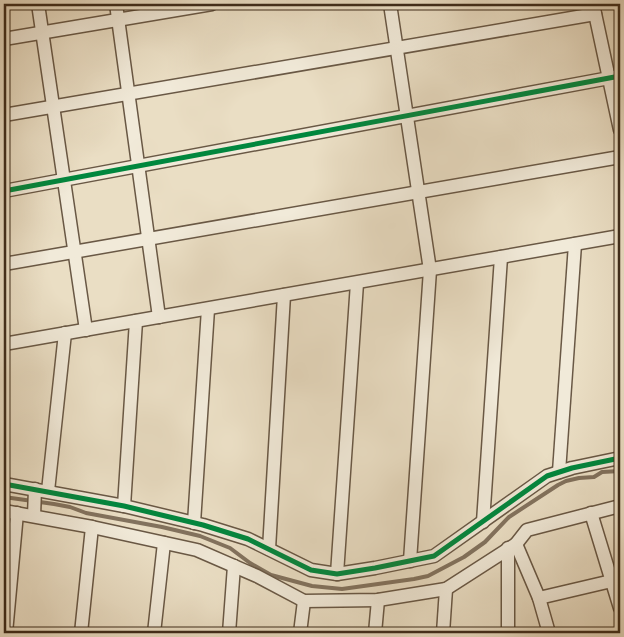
<svg xmlns="http://www.w3.org/2000/svg" width="624" height="637" viewBox="0 0 624 637" font-family="Vollkorn,serif">
<style>
.lines{fill:none;stroke-linecap:round;stroke-linejoin:round}
.stream{stroke:#82725e;stroke-width:4}
.street-casing{stroke:#695845;stroke-width:15}
.street{stroke:#f1ead9;stroke-width:12}
.cycleway-casing{stroke:#f1ead9;stroke-width:8}
.cycleway{stroke:#00873e;stroke-width:5}
</style>
<rect width="100%" height="100%" fill="#eadec4"/>
<filter id="stains"><feTurbulence type="fractalNoise" baseFrequency=".004" numOctaves="4"/><feColorMatrix values="0 0 0 0 .2 0 0 0 0 .09 0 0 0 0 .02 0 0 0 .5 -.17"/></filter>
<radialGradient id="worn" r=".72"><stop offset=".6" stop-color="#630" stop-opacity="0"/><stop offset="1" stop-color="#630" stop-opacity=".3"/></radialGradient>
<g class="lines">
<path class="stream" d="M4,497L54,504L70,507L86,513L162,527L200,536L230,548L250,563L271,575L312,586L342,589L414,579L428,576L464,557L485,542L509,517L558,485L566,481L579,478L594,477L602,472L620,471"/>
<g class="street-casing">
<g id="street">
<path d="M38,4L86,330"/>
<path d="M116,4L159,317"/>
<path d="M390,4L430,270L410,561"/>
<path d="M593,4L620,130"/>
<path d="M4,39L212,4"/>
<path d="M4,115L595,14"/>
<path d="M4,191L620,76"/>
<path d="M4,264L620,157"/>
<path d="M4,344L620,236"/>
<path d="M559,472L575,244"/>
<path d="M4,484L124,506L203,525L248,539L311,570L337,574L375,568L434,556L547,476L572,468L620,458"/>
<path d="M48,491L65,333"/>
<path d="M124,506L136,321"/>
<path d="M4,511L92,527L197,550L257,576L304,601L378,600L446,589L516,544L527,530L620,506"/>
<path d="M591,513L620,608"/>
<path d="M34,516L35,489"/>
<path d="M483,522L501,257"/>
<path d="M194,523L208,309"/>
<path d="M516,544L539,598L549,633"/>
<path d="M269,549L284,295"/>
<path d="M337,574L357,283"/>
<path d="M539,598L620,579"/>
<path d="M6,633L17,513"/>
<path d="M81,633L92,527"/>
<path d="M154,633L164,543"/>
<path d="M229,633L234,566"/>
<path d="M300,633L304,601"/>
<path d="M375,633L378,600"/>
<path d="M443,633L446,589"/>
<path d="M508,633V548"/>
</g>
</g>
<use href="#street" class="street"/>
<g class="cycleway-casing">
<g id="cycleway">
<path d="M4,191L620,76"/>
<path d="M4,484L124,506L203,525L248,539L311,570L337,574L375,568L434,556L547,476L572,468L620,458"/>
</g>
</g>
<use href="#cycleway" class="cycleway"/>
</g>
<rect width="624" height="637" fill="none" stroke="#eadec4" stroke-width="20"/>
<rect x="5" y="5" width="614" height="627" fill="none" stroke="#3e2c1b" stroke-width="2.5"/>
<rect x="10" y="10" width="604" height="617" fill="none" stroke="#3e2c1b"/>
<rect width="100%" height="100%" filter="url(#stains)"/>
<rect width="100%" height="100%" fill="url(#worn)"/>
</svg>
